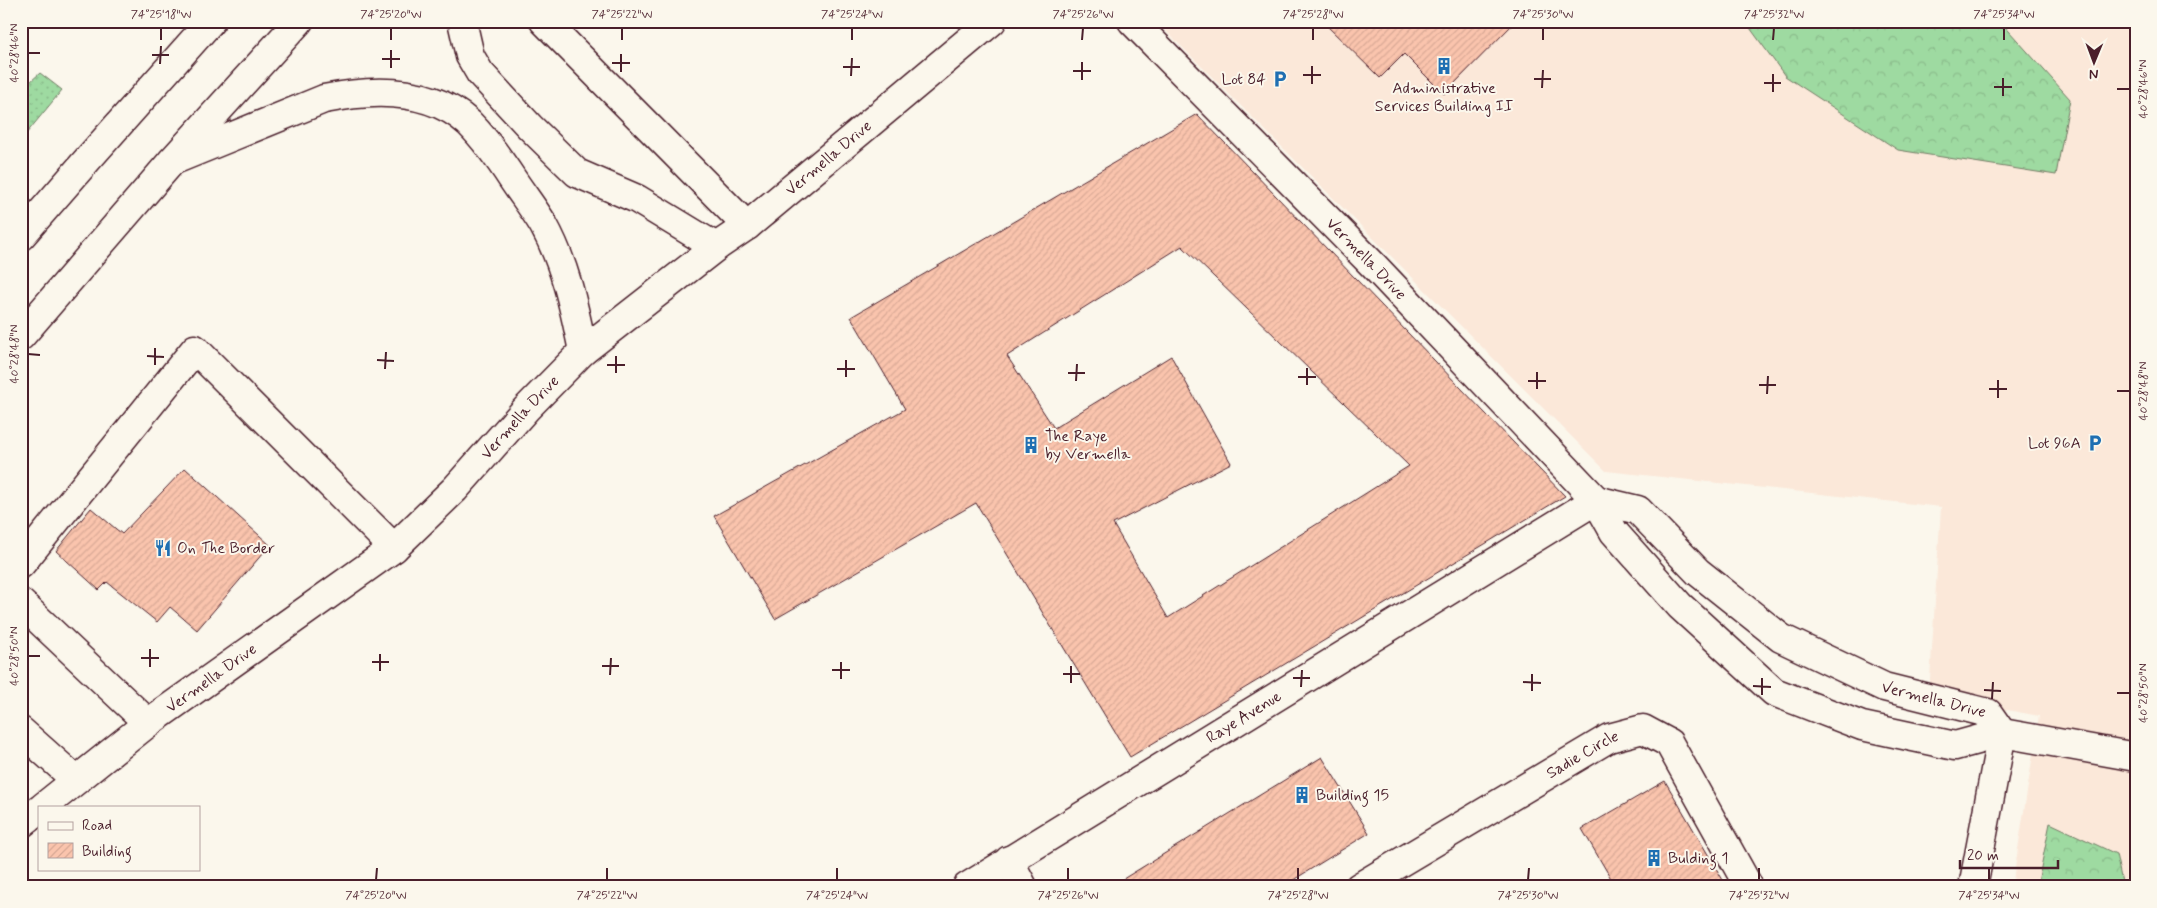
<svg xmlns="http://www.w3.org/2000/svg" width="2157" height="908" viewBox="0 0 2157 908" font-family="Mynerve,sans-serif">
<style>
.built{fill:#fbe8d9}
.grass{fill:url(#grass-dots);stroke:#747c66}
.forest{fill:url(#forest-crowns);stroke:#747c66}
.building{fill:url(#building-hatch);stroke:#4a1f2b;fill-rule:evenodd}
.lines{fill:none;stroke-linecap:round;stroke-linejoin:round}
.minor-casing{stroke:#4a1f2b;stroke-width:31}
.highway-casing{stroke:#4a1f2b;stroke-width:31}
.minor{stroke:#fbf7ec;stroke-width:28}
.highway{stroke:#fbf7ec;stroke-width:28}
.ticks{fill:none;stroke:#4a1f2b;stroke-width:2}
.labels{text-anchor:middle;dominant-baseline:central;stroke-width:4;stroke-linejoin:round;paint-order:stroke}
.poi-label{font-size:16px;fill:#4a1f2b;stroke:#fbf7ec;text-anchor:start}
.street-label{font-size:16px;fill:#4a1f2b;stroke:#fbf7ec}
.neatline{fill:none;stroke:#4a1f2b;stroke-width:2}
.ticks-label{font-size:12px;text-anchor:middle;fill:#4a1f2b}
</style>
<defs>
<pattern id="grass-dots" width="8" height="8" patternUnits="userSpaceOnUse" patternTransform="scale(1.25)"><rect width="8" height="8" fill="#9edaa1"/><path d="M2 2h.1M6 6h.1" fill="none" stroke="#8abb8b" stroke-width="1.8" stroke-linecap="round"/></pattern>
<pattern id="forest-crowns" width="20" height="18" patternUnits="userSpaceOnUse" patternTransform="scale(1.25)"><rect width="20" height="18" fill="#9edaa1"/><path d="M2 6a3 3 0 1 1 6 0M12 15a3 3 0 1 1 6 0" fill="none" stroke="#8abb8b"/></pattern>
<pattern id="building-hatch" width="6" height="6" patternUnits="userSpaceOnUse" patternTransform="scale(1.25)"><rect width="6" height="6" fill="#fac4ad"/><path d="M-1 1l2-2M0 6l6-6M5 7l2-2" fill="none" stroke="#d8a895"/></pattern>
</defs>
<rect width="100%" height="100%" fill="#fbf7ec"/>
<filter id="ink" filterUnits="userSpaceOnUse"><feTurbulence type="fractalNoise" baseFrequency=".02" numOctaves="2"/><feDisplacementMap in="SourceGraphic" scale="10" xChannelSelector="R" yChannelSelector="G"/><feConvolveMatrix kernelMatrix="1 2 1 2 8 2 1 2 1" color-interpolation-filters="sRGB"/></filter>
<g filter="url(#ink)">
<path class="built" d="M1156,21H2136V887H2012L2039,716L1929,695L1941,507L1606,471Z"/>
<path class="grass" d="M40,73L62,90L21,140V90Z"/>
<g class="forest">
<path d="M1745,21H2000L2070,99L2056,175L1898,150L1785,76Z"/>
<path d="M2050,823L2116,854L2123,887H2037Z"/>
</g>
<g class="building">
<path d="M1322,21H1516L1444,94L1404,54L1380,78Z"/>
<path d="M1197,114L1565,496L1130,757L976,503L775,619L714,516L905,409L851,317ZM1182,246L1409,466L1168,618L1113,524L1231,463L1171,356L1054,428L1007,356Z"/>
<path d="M185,468L270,545L197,630L170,607L157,622L107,582L99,590L56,551L91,508L122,534Z"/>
<path d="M1322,757L1369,833L1282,887H1110Z"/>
<path d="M1665,781L1727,887H1616L1582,829Z"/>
</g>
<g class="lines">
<g class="minor-casing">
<g id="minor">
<path d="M544,21L747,226"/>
<path id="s1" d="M1132,21L1374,266L1596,500L1614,532L1680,606L1774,692L1862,726L1955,746L2002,733L2136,757"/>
<path id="s2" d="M1596,500L1638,510L1698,572L1781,638L1884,687L1988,713L2002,733"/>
<path d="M21,564L195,349L394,548"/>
<path d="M21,603L148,723"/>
<path d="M21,731L76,780"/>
<path id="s3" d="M43,807L148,723L394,548L455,489L526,409L583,351L716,247L747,226L992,21"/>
<path d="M21,824L39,810"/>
<path d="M1009,860L1023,887"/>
<path id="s4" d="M967,887L1596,500"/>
<path id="s5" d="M1359,887L1609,738L1643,729L1669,743L1749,887"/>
<path d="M1973,887L2002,733"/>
</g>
</g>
<g class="highway-casing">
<g id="highway">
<path d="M462,21L470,56L480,73L530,127L577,173L637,199L716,247"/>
<path d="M172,161L324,99C372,89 430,87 469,123C486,140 500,160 513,180C523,195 534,209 543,224C565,263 574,307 583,351"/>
<path d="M21,236L88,159L211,21"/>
<path d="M21,336L172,161L299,21"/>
</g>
</g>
<use href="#minor" class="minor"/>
<use href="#highway" class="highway"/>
</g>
</g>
<path class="ticks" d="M161,40V28M391,40V28M622,40V28M852,40V28M1082,40L1083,28M1313,40V28M1543,40V28M1773,40L1774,28M2004,40V28M28,53H40M152,55H169M382,59H400M612,63H630M160,64L161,46M843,67H860M391,68V50M1073,71H1091M621,72V54M1303,75H1321M851,76L852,58M1534,79H1551M1082,80V62M1764,83H1781M1312,84V66M1994,87H2012M1542,88L1543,70M2117,89H2130M1773,92V74M2003,96V78M28,354L40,355M147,356L164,357M377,360L394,361M155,365V348M607,365H625M385,369L386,352M837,369H855M616,373V356M1068,373H1085M846,377V360M1298,377H1316M1076,381L1077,364M1528,381H1546M1307,385V368M1759,385H1776M1537,389V372M1989,389H2007M2117,391H2130M1767,394L1768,376M1998,398V380M28,656H40M141,658H159M372,662H389M602,666H619M150,667V649M832,670H850M380,671V654M1063,674H1080M610,675L611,658M1293,678H1310M841,679V662M1523,682L1541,683M1071,683V666M1753,686L1771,687M1301,687L1302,670M1984,690L2001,691M1532,691V674M2117,693H2130M1762,695V678M1992,699L1993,682M376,880L377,868M607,880V868M837,880V868M1068,880V868M1298,880V868M1528,880L1529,868M1759,880V868M1989,880V868"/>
<defs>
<g id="building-bare" transform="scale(1.35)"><path d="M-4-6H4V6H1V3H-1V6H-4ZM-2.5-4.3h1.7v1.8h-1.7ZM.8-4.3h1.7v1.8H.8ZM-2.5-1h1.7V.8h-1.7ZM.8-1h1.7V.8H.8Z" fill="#1f6fb2" stroke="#fbf7ec" stroke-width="2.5" paint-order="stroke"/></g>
<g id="parking-bare" transform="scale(1.35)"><path d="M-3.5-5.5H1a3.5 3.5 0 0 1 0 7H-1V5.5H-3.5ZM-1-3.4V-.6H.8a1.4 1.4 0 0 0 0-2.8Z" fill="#1f6fb2" stroke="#fbf7ec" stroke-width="2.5" paint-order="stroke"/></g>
<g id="restaurant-bare" transform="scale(1.35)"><path d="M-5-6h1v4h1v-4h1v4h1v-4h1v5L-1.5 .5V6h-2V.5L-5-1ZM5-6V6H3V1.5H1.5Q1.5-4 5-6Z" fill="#1f6fb2" stroke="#fbf7ec" stroke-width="2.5" paint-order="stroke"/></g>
</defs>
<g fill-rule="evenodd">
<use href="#building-bare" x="1444" y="66"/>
<use href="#parking-bare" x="1280" y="79"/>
<use href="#parking-bare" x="2095" y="443"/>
<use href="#building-bare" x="1031" y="445"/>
<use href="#restaurant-bare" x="163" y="548"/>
<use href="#building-bare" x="1302" y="795"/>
<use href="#building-bare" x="1654" y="858"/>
</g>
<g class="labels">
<g class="poi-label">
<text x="1266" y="79" text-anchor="end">Lot 84</text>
<text x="1444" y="88" text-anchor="middle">Administrative<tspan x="1444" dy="18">Services Building II</tspan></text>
<text x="1045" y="436">The Raye<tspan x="1045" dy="18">by Vermella</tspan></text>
<text x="2081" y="443" text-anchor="end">Lot 96A</text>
<text x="177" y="548">On The Border</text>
<text x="1316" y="795">Building 15</text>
<text x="1668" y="858">Bulding 1</text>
</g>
<g class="street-label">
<text stroke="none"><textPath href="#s3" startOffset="1022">Vermella Drive</textPath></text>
<text stroke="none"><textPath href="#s1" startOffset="334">Vermella Drive</textPath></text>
<text stroke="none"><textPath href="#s3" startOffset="618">Vermella Drive</textPath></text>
<text stroke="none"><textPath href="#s3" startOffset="212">Vermella Drive</textPath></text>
<text stroke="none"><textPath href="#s2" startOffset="401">Vermella Drive</textPath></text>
<text stroke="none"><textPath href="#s4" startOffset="325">Raye Avenue</textPath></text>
<text stroke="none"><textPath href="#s5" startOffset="260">Sadie Circle</textPath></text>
</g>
</g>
<rect width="2157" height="908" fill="none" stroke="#fbf7ec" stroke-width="55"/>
<rect x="38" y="806" width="162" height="65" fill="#fbf7ec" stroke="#b4a19f"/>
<rect x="48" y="822" width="25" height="8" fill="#fbf7ec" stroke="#b4a19f"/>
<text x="82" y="830" font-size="15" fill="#4a1f2b">Road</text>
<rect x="48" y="843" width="25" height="15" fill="url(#building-hatch)" stroke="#b4a19f"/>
<text x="82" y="856" font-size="15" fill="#4a1f2b">Building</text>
<g transform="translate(2094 62) rotate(181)" stroke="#fbf7ec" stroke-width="4" paint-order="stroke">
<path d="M0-4L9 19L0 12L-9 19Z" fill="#4a1f2b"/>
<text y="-8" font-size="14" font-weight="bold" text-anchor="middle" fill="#4a1f2b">N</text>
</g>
<path d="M1960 860v8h98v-8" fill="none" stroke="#4a1f2b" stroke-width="2.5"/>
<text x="1967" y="860" font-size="15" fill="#4a1f2b" stroke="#fbf7ec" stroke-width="4" paint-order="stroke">20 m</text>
<rect x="28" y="28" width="2102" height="852" class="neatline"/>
<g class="ticks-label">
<text x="161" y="18">74°25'18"W</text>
<text x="391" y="18">74°25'20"W</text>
<text x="622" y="18">74°25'22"W</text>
<text x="852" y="18">74°25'24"W</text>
<text x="1083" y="18">74°25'26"W</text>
<text x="1313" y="18">74°25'28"W</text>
<text x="1543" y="18">74°25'30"W</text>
<text x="1774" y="18">74°25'32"W</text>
<text x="2004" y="18">74°25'34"W</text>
<text transform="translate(14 53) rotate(-90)" y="4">40°28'46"N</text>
<text transform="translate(2143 89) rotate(-90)" y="4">40°28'46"N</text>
<text transform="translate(14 354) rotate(-90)" y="4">40°28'48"N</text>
<text transform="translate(2143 391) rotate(-90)" y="4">40°28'48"N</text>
<text transform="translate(14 656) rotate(-90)" y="4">40°28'50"N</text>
<text transform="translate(2143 693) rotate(-90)" y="4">40°28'50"N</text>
<text x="376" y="899">74°25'20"W</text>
<text x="607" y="899">74°25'22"W</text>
<text x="837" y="899">74°25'24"W</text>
<text x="1068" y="899">74°25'26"W</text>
<text x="1298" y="899">74°25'28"W</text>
<text x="1528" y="899">74°25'30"W</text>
<text x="1759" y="899">74°25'32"W</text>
<text x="1989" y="899">74°25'34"W</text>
</g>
</svg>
